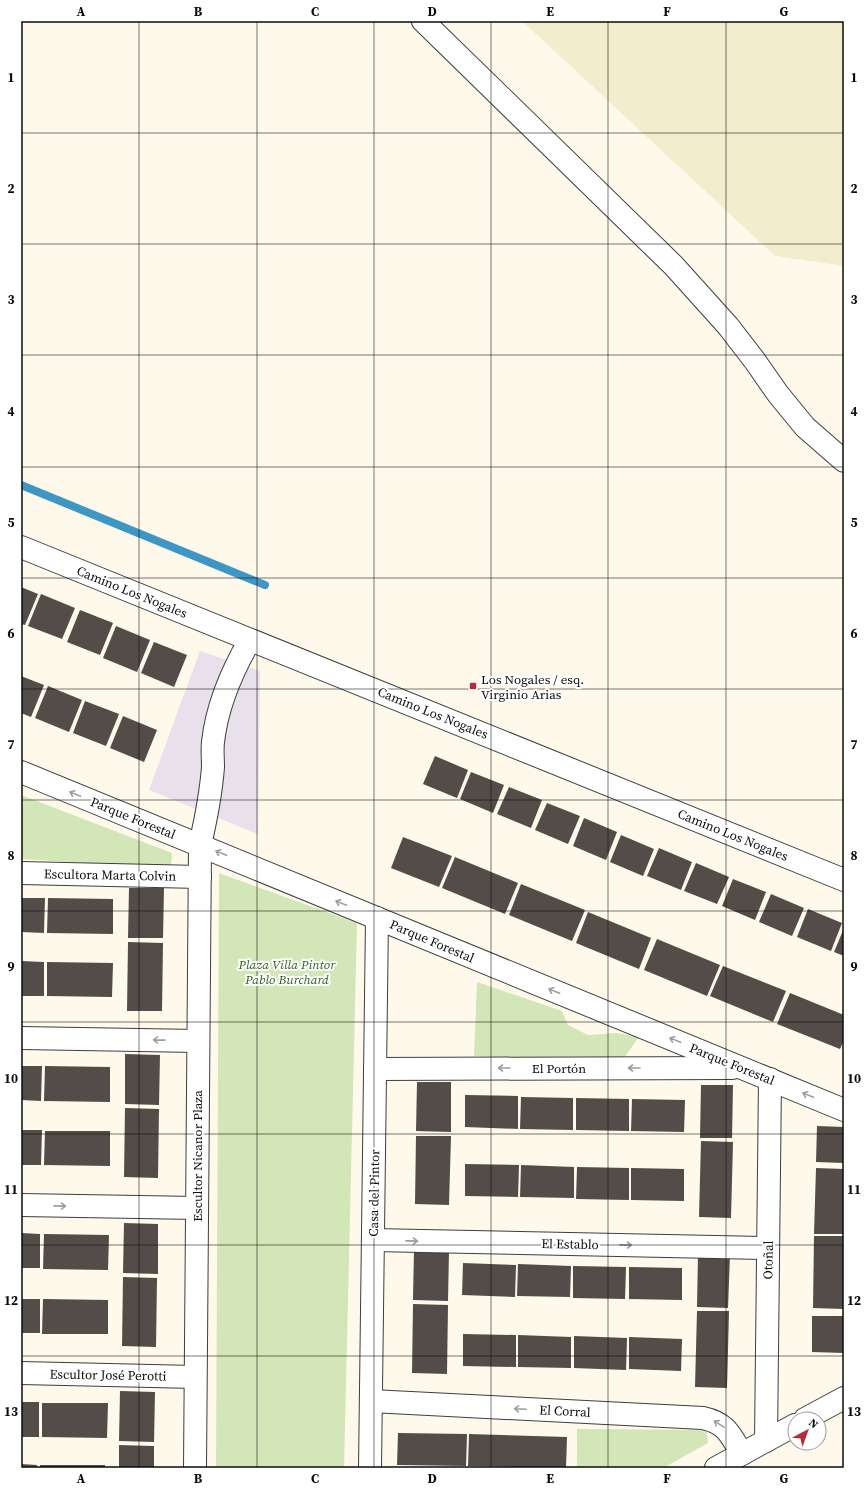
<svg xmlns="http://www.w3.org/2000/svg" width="865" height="1489" viewBox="0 0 865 1489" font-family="'Source Serif 4',serif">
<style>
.industrial{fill:#e8e0ea}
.farmland{fill:#f2edcd}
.green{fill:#d2e6b7}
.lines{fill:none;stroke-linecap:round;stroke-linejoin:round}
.stream{stroke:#3e96c5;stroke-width:8}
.building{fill:#534c48}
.minor-casing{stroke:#3e3e3e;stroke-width:24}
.minor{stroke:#fff;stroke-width:22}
.oneway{stroke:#9d9d9d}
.grid{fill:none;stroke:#0b0b0b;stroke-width:1;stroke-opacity:0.55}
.poi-dot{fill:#b32c39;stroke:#fff;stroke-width:1.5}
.labels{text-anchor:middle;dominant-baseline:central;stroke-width:4;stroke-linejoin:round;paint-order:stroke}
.street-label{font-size:13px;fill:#0b0b0b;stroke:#fff}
.poi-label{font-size:13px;fill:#0b0b0b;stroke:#fff;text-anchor:start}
.park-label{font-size:13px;font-style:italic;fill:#305f20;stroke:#fff}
.neatline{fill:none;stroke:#0b0b0b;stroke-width:1.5}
.grid-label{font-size:13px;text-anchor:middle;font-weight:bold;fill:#0b0b0b}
</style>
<rect width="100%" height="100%" fill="#fef9eb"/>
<path class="industrial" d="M200,651L260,671L258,834L149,790Z"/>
<path class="farmland" d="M522,21H844V266L775,256Z"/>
<g class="green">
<path d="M21,795L172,853L171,868L21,859Z"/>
<path d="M219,873L357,923L344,1468H216Z"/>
<path d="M477,982L562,1011L568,1025L588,1035L617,1033L639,1037L621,1062L474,1056Z"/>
<path d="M577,1429L706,1430L708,1443L663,1468H577Z"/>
</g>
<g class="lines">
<path class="stream" d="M21,485L265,585"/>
</g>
<g class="building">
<path d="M21,587L38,594L25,625L21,624Z"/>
<path d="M41,594L75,608L62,639L28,626Z"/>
<path d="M80,610L113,623L100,655L67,642Z"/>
<path d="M116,626L150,640L137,672L103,658Z"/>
<path d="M154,642L187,655L174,687L141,673Z"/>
<path d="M21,676L44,685L31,717L21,713Z"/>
<path d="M48,686L82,700L69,732L35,718Z"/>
<path d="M85,701L119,714L106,746L73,733Z"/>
<path d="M123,716L157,730L144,762L110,748Z"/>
<path d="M435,756L468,770L457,798L423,784Z"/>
<path d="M471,772L504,785L493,813L460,799Z"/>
<path d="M509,787L542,800L531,828L497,814Z"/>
<path d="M547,803L580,816L568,844L535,830Z"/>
<path d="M584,818L617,832L606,860L573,846Z"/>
<path d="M621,835L654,849L643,876L610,862Z"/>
<path d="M403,837L452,856L439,887L391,868Z"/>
<path d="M659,848L692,862L681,890L647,876Z"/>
<path d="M455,857L518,883L505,914L442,888Z"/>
<path d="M696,863L729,877L717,904L684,891Z"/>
<path d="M733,879L766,892L755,920L722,906Z"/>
<path d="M521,884L585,910L572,941L509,915Z"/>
<path d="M129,888H164L163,938H128Z"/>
<path d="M771,894L804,908L792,936L759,922Z"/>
<path d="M21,898H45L44,933L21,932Z"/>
<path d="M48,898L113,899V934L47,933Z"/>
<path d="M808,909L842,923L831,951L797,937Z"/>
<path d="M588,912L651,938L639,969L576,943Z"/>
<path d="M844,928V956L834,952Z"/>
<path d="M657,939L720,965L707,996L644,970Z"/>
<path d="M128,942L163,943L162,1011H127Z"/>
<path d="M21,961L44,962V996H21Z"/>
<path d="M47,962L113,963L112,997L47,996Z"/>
<path d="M723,966L786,991L773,1022L710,996Z"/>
<path d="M790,993L844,1015V1040L840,1049L777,1024Z"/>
<path d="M125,1054L160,1055L159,1105L125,1104Z"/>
<path d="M21,1066H42L41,1101L21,1100Z"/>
<path d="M45,1066L110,1067V1102L44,1101Z"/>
<path d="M417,1082H451V1132L416,1131Z"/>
<path d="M701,1085H733L732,1138H700Z"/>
<path d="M465,1095L518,1096V1129L465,1127Z"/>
<path d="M521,1097L573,1098V1130L520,1129Z"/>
<path d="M576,1098L629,1099V1131L576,1130Z"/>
<path d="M632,1099L685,1100L684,1132L631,1131Z"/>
<path d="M125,1108L159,1109L158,1178L124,1177Z"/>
<path d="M817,1126L844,1127V1163L816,1162Z"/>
<path d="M21,1130H42L41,1165H21Z"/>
<path d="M45,1131H110V1166L44,1165Z"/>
<path d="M416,1136H451L449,1205L415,1204Z"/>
<path d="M701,1141L733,1142L731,1218L699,1217Z"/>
<path d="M465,1164L519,1165L518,1197L465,1196Z"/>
<path d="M521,1165L574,1167V1198L520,1197Z"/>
<path d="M577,1167L629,1168V1200L576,1199Z"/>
<path d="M631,1168L684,1169V1201L631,1200Z"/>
<path d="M816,1168L844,1169V1234H814Z"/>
<path d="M124,1223L158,1224V1274L123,1273Z"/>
<path d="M21,1233L40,1234V1268H21Z"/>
<path d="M44,1234L109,1235L108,1270L43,1269Z"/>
<path d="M814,1236H844V1309L813,1308Z"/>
<path d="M414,1250L449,1251L448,1301L413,1300Z"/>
<path d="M698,1254L730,1255L728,1308L697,1307Z"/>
<path d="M463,1263L516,1265L515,1297L462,1295Z"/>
<path d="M518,1264L571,1266L570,1297L517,1296Z"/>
<path d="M573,1266L626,1267L625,1299L573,1298Z"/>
<path d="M629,1267L682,1268V1300L629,1299Z"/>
<path d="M123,1277L157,1278L156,1347L122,1346Z"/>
<rect x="21" y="1299" width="19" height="34"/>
<path d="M43,1299L108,1300V1334H42Z"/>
<path d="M413,1304L448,1305L447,1374L412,1373Z"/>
<path d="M697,1311H729L727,1388L695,1387Z"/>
<path d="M812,1316H844V1353L812,1352Z"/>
<path d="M463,1334L516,1335V1367L463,1366Z"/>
<path d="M518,1335L571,1337V1368L518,1367Z"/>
<path d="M574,1336L627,1338L626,1370L574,1368Z"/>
<path d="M629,1337L682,1339L681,1371L629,1369Z"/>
<path d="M120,1391L155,1392L154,1442L119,1441Z"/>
<rect x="21" y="1402" width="18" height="35"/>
<path d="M42,1403H108L107,1438L42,1437Z"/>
<path d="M398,1433L467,1434L466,1466L397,1465Z"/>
<path d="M469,1434L567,1437L566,1468L468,1466Z"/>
<path d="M119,1445L154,1446V1468H119Z"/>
<path d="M21,1464L37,1465V1468H21Z"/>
<rect x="40" y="1465" width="65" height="3"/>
</g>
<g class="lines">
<g class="minor-casing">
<g id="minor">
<path d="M423,21L674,266L728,326L755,361L778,394L805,427L844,461"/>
<path d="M21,547L844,880"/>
<path d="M21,772L844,1110"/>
<path d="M21,873L200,877"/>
<path d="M21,1038L198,1041"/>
<path d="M375,1069L732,1068"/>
<path d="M21,1205L197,1208"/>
<path d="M373,1240L768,1248"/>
<path d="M21,1373L195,1377"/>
<path d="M371,1401L703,1418C726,1423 730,1434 742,1454"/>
<path d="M805,1419L844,1398"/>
<path d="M766,1441L770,1079"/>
<path d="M195,1468L200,845C206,819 211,793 213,767C213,759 212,750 213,742C217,706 232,671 250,640"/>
<path d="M370,1468L377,918"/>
<path d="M716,1468L795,1425"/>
</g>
</g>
<use href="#minor" class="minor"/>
</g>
<defs><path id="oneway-shaft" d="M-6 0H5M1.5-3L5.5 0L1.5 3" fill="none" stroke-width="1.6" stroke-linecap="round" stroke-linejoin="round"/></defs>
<g class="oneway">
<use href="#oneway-shaft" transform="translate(75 794) rotate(-158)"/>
<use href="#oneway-shaft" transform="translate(221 853) rotate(-158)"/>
<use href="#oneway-shaft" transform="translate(341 903) rotate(-158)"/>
<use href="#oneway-shaft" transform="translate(554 991) rotate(-158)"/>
<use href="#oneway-shaft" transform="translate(159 1040) rotate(-179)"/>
<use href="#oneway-shaft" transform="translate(675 1040) rotate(-158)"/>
<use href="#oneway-shaft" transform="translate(504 1068) rotate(180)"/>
<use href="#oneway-shaft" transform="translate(634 1068) rotate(180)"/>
<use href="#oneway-shaft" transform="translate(808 1095) rotate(-158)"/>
<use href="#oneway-shaft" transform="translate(60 1206) rotate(1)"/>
<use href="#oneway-shaft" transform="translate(412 1241) rotate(1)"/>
<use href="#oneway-shaft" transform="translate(626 1245) rotate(1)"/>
<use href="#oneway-shaft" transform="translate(520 1409) rotate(-177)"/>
<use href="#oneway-shaft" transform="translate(719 1424) rotate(-149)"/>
</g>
<path class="grid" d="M139,21V1468M257,21V1468M374,21V1468M491,21V1468M608,21V1468M726,21V1468M21,133H844M21,244H844M21,355H844M21,467H844M21,578H844M21,689H844M21,800H844M21,911H844M21,1022H844M21,1134H844M21,1245H844M21,1356H844"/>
<rect class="poi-dot" x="469" y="682" width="8" height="8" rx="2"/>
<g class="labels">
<g class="street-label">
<text transform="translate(132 592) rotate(22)">Camino Los Nogales</text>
<text transform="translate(433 713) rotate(22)">Camino Los Nogales</text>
<text transform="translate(133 818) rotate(22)">Parque Forestal</text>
<text transform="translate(733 835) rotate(22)">Camino Los Nogales</text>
<text transform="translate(110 875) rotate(1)">Escultora Marta Colvin</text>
<text transform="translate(432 941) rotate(23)">Parque Forestal</text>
<text transform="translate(732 1064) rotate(22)">Parque Forestal</text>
<text x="559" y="1068">El Portón</text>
<text transform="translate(197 1156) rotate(-90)">Escultor Nicanor Plaza</text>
<text transform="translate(374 1193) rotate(-89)">Casa del Pintor</text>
<text transform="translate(570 1244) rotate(1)">El Establo</text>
<text transform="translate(768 1260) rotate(-89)">Otoñal</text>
<text transform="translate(108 1375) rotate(1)">Escultor José Perotti</text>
<text transform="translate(565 1411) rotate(3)">El Corral</text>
</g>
<g class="poi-label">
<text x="481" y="679">Los Nogales / esq.<tspan x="481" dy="15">Virginio Arias</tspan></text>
</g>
<g class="park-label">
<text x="287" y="964">Plaza Villa Pintor<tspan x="287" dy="15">Pablo Burchard</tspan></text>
</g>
</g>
<rect width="865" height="1489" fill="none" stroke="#ffffff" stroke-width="44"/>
<g transform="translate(807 1431) rotate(41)"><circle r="19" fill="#ffffff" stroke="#9d9d9d"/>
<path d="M0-3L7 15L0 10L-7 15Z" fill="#b32c39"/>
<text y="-6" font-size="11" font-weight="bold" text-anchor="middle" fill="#0b0b0b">N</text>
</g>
<rect x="22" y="22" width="821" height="1445" class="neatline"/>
<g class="grid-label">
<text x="81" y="16">A</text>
<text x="198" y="16">B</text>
<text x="315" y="16">C</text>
<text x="432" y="16">D</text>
<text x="550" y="16">E</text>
<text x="667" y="16">F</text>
<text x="784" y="16">G</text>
<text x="11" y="82">1</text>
<text x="854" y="82">1</text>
<text x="11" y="193">2</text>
<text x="854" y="193">2</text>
<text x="11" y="304">3</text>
<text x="854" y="304">3</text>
<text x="11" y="416">4</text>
<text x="854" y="416">4</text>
<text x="11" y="527">5</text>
<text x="854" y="527">5</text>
<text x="11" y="638">6</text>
<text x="854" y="638">6</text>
<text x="11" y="749">7</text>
<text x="854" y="749">7</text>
<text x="11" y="860">8</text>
<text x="854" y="860">8</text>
<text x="11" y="971">9</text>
<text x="854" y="971">9</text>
<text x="11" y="1083">10</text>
<text x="854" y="1083">10</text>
<text x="11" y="1194">11</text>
<text x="854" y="1194">11</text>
<text x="11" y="1305">12</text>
<text x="854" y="1305">12</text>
<text x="11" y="1416">13</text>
<text x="854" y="1416">13</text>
<text x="81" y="1483">A</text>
<text x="198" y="1483">B</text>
<text x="315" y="1483">C</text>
<text x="432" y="1483">D</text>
<text x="550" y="1483">E</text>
<text x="667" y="1483">F</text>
<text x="784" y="1483">G</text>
</g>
</svg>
